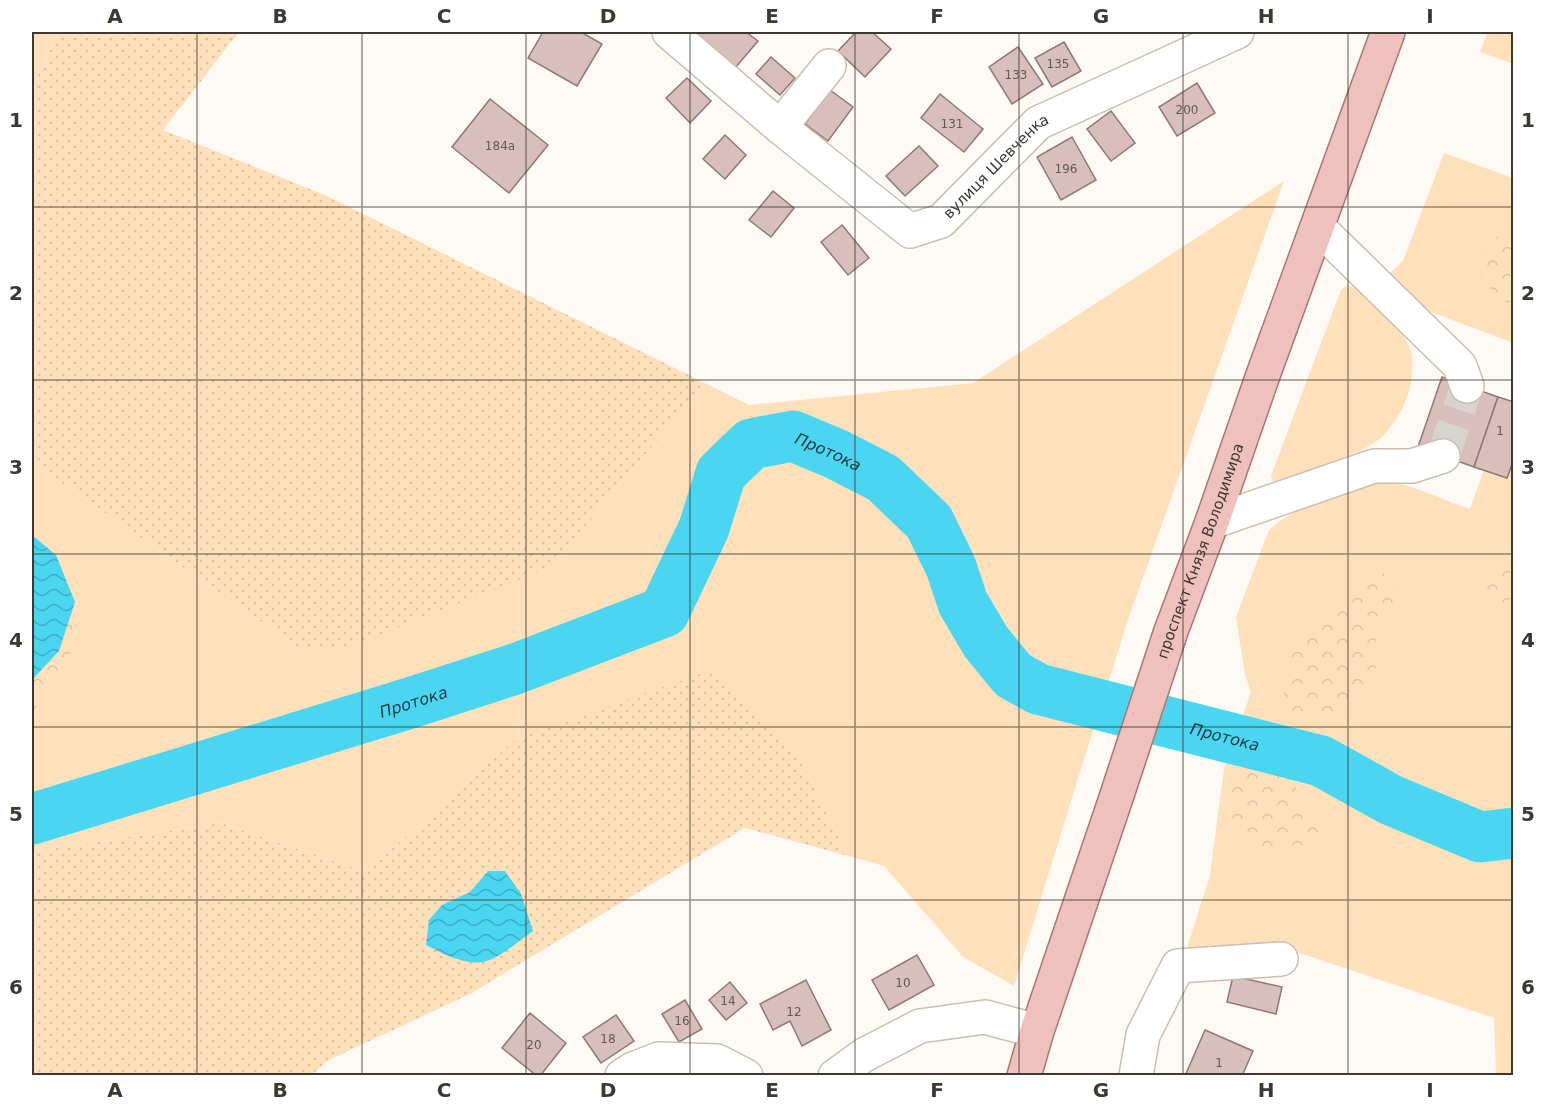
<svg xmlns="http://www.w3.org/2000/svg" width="1545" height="1107" viewBox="0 0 1545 1107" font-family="'DejaVu Sans',sans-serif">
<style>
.green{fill:#fee1bb}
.forest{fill:url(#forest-crowns)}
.garden{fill:url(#garden-dots)}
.water{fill:url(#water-waves)}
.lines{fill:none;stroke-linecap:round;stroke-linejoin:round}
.river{stroke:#4ad5f1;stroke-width:51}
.building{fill:#d8bfbb;stroke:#907874;stroke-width:1.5}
.minor-tunnel{stroke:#d7d3ce;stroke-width:33;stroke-dasharray:33 16;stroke-linecap:butt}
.minor-casing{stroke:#cdbfad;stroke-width:36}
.major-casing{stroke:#aa766e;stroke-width:36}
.minor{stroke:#fff;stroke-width:33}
.major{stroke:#efc1bc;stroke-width:33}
.grid{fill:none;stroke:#3d3830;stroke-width:1.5;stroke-opacity:0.55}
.labels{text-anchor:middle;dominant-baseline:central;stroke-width:5;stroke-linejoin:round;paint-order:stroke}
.number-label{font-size:12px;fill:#645a53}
.street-label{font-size:15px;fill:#3d3830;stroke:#fff}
.water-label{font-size:16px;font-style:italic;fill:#233b40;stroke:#fff}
.neatline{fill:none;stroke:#3d3830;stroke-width:2}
.grid-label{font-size:20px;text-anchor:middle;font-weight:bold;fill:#3d3830}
</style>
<defs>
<pattern id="forest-crowns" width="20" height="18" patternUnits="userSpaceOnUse" patternTransform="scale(1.5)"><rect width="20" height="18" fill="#fee1bb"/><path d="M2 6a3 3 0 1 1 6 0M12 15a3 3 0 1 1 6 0" fill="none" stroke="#dbc2a1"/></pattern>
<pattern id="garden-dots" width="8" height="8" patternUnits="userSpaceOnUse" patternTransform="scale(1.5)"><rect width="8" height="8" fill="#fee1bb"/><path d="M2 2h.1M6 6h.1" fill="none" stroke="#dbc2a1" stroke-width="1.8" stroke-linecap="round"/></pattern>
<pattern id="water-waves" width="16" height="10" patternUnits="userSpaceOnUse" patternTransform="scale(1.5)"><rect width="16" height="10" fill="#4ad5f1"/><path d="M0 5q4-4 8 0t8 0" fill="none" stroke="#3faec4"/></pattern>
</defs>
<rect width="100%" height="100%" fill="#fdfaf6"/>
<g class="green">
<path d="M32,32H59L32,86Z"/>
<path d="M1488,32H1513V64L1480,52Z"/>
<path d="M1444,153L1513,178V343L1426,310L1414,301L1390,273L1403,261Z"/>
<path d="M1284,181L1129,617L1076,785L1014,986L963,957L884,866L848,856L797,752L517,738L366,872L221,823L32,852V460L45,471L302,650L551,567L705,383L749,405L973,383Z"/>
<path d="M1348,285C1368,292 1381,312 1396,327C1412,345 1415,358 1411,382C1408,401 1397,421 1384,435C1371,448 1352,454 1335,461C1318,468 1301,476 1284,483L1274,484L1271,476L1341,290Z"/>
<path d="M1513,459V1075H1496L1494,1018L1273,944L1186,951L1210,875L1224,769L1251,692L1245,675L1236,617L1269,530C1283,516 1302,509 1321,501C1339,493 1357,482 1377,481C1403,480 1444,500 1470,509L1484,470L1507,478Z"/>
</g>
<g class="forest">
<path d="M1513,228V302L1507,303L1482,281L1481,252L1503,231Z"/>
<path d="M1513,553V598L1502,603L1481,586Z"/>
<path d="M1378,568L1406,597L1376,621V686L1321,720L1298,718L1283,701L1290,655L1343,593Z"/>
<path d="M75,602L69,668L32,712V680L59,651Z"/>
<path d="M1282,763L1319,829L1314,845H1288L1259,849L1235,839L1226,818L1233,781L1261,766Z"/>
</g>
<g class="garden">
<path d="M59,32H239L163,130L325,195L705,383L551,567L351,646L302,650L45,471L32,460V86Z"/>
<path d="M712,670L797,752L848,856L745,828L470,994L327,1061L312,1075L32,1076V852L221,823L366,872L517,738Z"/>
</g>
<g class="water">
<path d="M32,535L56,555L75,602L59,651L32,680Z"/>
<path d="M488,871H505L521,894L533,931C520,940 508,951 494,958C473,970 445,955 426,945L429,920L442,905L470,892Z"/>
</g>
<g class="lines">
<path class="river" id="s1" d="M32,819L410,703L515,669L664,612L704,528L721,473L751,444L793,436L836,454L883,478L929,522L951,567L963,603L986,642L1013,675L1038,689L1321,761L1391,800L1480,837L1514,833"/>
</g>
<g class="building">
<path d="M543,32H581L602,44L577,86L528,58Z"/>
<path d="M692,32H746L758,41L735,68Z"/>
<path d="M856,32H872L891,49L865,77L838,51Z"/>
<path d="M1064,42L1081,71L1052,87L1035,58Z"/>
<path d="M1018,47L1043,84L1012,104L989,67Z"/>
<path d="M771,57L795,78L780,95L756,74Z"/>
<path d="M687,78L711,101L690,123L666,98Z"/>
<path d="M1197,83L1215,113L1177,136L1159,107Z"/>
<path d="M830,90L853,107L828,141L805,124Z"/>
<path d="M940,94L983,129L964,152L921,118Z"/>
<path d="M490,99L548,145L509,193L452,147Z"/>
<path d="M1111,111L1135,143L1111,161L1087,129Z"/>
<path d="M725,135L746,155L725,179L703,159Z"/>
<path d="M1072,137L1096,180L1061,200L1037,157Z"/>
<path d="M919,146L938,166L905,196L886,176Z"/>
<path d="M773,191L794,208L771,237L749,220Z"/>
<path d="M842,225L869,258L848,275L821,242Z"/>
<path d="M1442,377L1498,397L1474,467L1418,447Z"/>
<path d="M1498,397L1514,402V459L1507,478L1474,467Z"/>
<path d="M917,955L934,985L889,1010L872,980Z"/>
<path d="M1233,976L1282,987L1276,1014L1227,1002Z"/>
<path d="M806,980L831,1030L802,1046L790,1021L773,1030L760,1004Z"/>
<path d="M730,982L747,1003L726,1020L709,1000Z"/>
<path d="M685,1000L702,1029L679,1042L662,1014Z"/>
<path d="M530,1013L566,1043L540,1076H537L502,1048Z"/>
<path d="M616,1015L634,1041L601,1063L583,1037Z"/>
<path d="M1205,1030L1253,1051L1242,1076H1185Z"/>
</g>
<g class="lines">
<path class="minor-tunnel" d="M1443,456L1467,386"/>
<g class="minor-casing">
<g id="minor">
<path id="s2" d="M669,32L780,127L910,231L941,221L1038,123L1237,32"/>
<path d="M780,127L829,66"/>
<path d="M1318,227L1460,366L1467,386"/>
<path d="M1212,522L1374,466H1412L1443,456"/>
<path d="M622,1076L633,1069L659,1059L717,1061L746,1076"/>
<path d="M835,1076L864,1055L920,1026L985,1017L1037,1031"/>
<path d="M1136,1076L1143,1035L1178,966L1281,959"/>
</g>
</g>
<g class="major-casing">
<g id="major">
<path id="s3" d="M1024,1076L1037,1031L1116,798L1171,631L1212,522L1263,375L1388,32"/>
</g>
</g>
<use href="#minor" class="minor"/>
<use href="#major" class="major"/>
</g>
<path class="grid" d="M197,32V1076M362,32V1076M526,32V1076M690,32V1076M855,32V1076M1019,32V1076M1183,32V1076M1348,32V1076M32,207H1514M32,380H1514M32,554H1514M32,727H1514M32,900H1514"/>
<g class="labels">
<g class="number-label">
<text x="1058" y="64">135</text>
<text x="1016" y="75">133</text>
<text x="1187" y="110">200</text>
<text x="952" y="124">131</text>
<text x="500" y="146">184а</text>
<text x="1066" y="169">196</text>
<text x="1500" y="431">1</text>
<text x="903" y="983">10</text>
<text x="728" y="1001">14</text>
<text x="794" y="1012">12</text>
<text x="682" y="1021">16</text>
<text x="608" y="1039">18</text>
<text x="534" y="1045">20</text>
<text x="1219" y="1063">1</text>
</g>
<g class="street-label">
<text stroke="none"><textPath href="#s2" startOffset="423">вулиця Шевченка</textPath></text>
<text stroke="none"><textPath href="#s3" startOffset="554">проспект Князя Володимира</textPath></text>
</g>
<g class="water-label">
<text stroke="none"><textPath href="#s1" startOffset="939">Протока</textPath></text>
<text stroke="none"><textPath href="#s1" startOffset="399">Протока</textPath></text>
<text stroke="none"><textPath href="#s1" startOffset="1461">Протока</textPath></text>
</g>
</g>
<rect width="1545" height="1107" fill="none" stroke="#ffffff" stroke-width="66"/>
<rect x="33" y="33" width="1479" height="1041" class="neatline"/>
<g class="grid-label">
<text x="115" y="23">A</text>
<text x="280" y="23">B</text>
<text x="444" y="23">C</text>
<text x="608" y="23">D</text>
<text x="772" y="23">E</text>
<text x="937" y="23">F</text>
<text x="1101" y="23">G</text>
<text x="1266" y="23">H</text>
<text x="1430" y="23">I</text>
<text x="16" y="127">1</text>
<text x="1528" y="127">1</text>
<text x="16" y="300">2</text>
<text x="1528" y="300">2</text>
<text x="16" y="474">3</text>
<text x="1528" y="474">3</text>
<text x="16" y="647">4</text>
<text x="1528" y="647">4</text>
<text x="16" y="821">5</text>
<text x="1528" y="821">5</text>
<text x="16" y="994">6</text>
<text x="1528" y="994">6</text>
<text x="115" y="1097">A</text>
<text x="280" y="1097">B</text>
<text x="444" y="1097">C</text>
<text x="608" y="1097">D</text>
<text x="772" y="1097">E</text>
<text x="937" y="1097">F</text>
<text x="1101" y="1097">G</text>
<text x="1266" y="1097">H</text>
<text x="1430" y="1097">I</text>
</g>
</svg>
